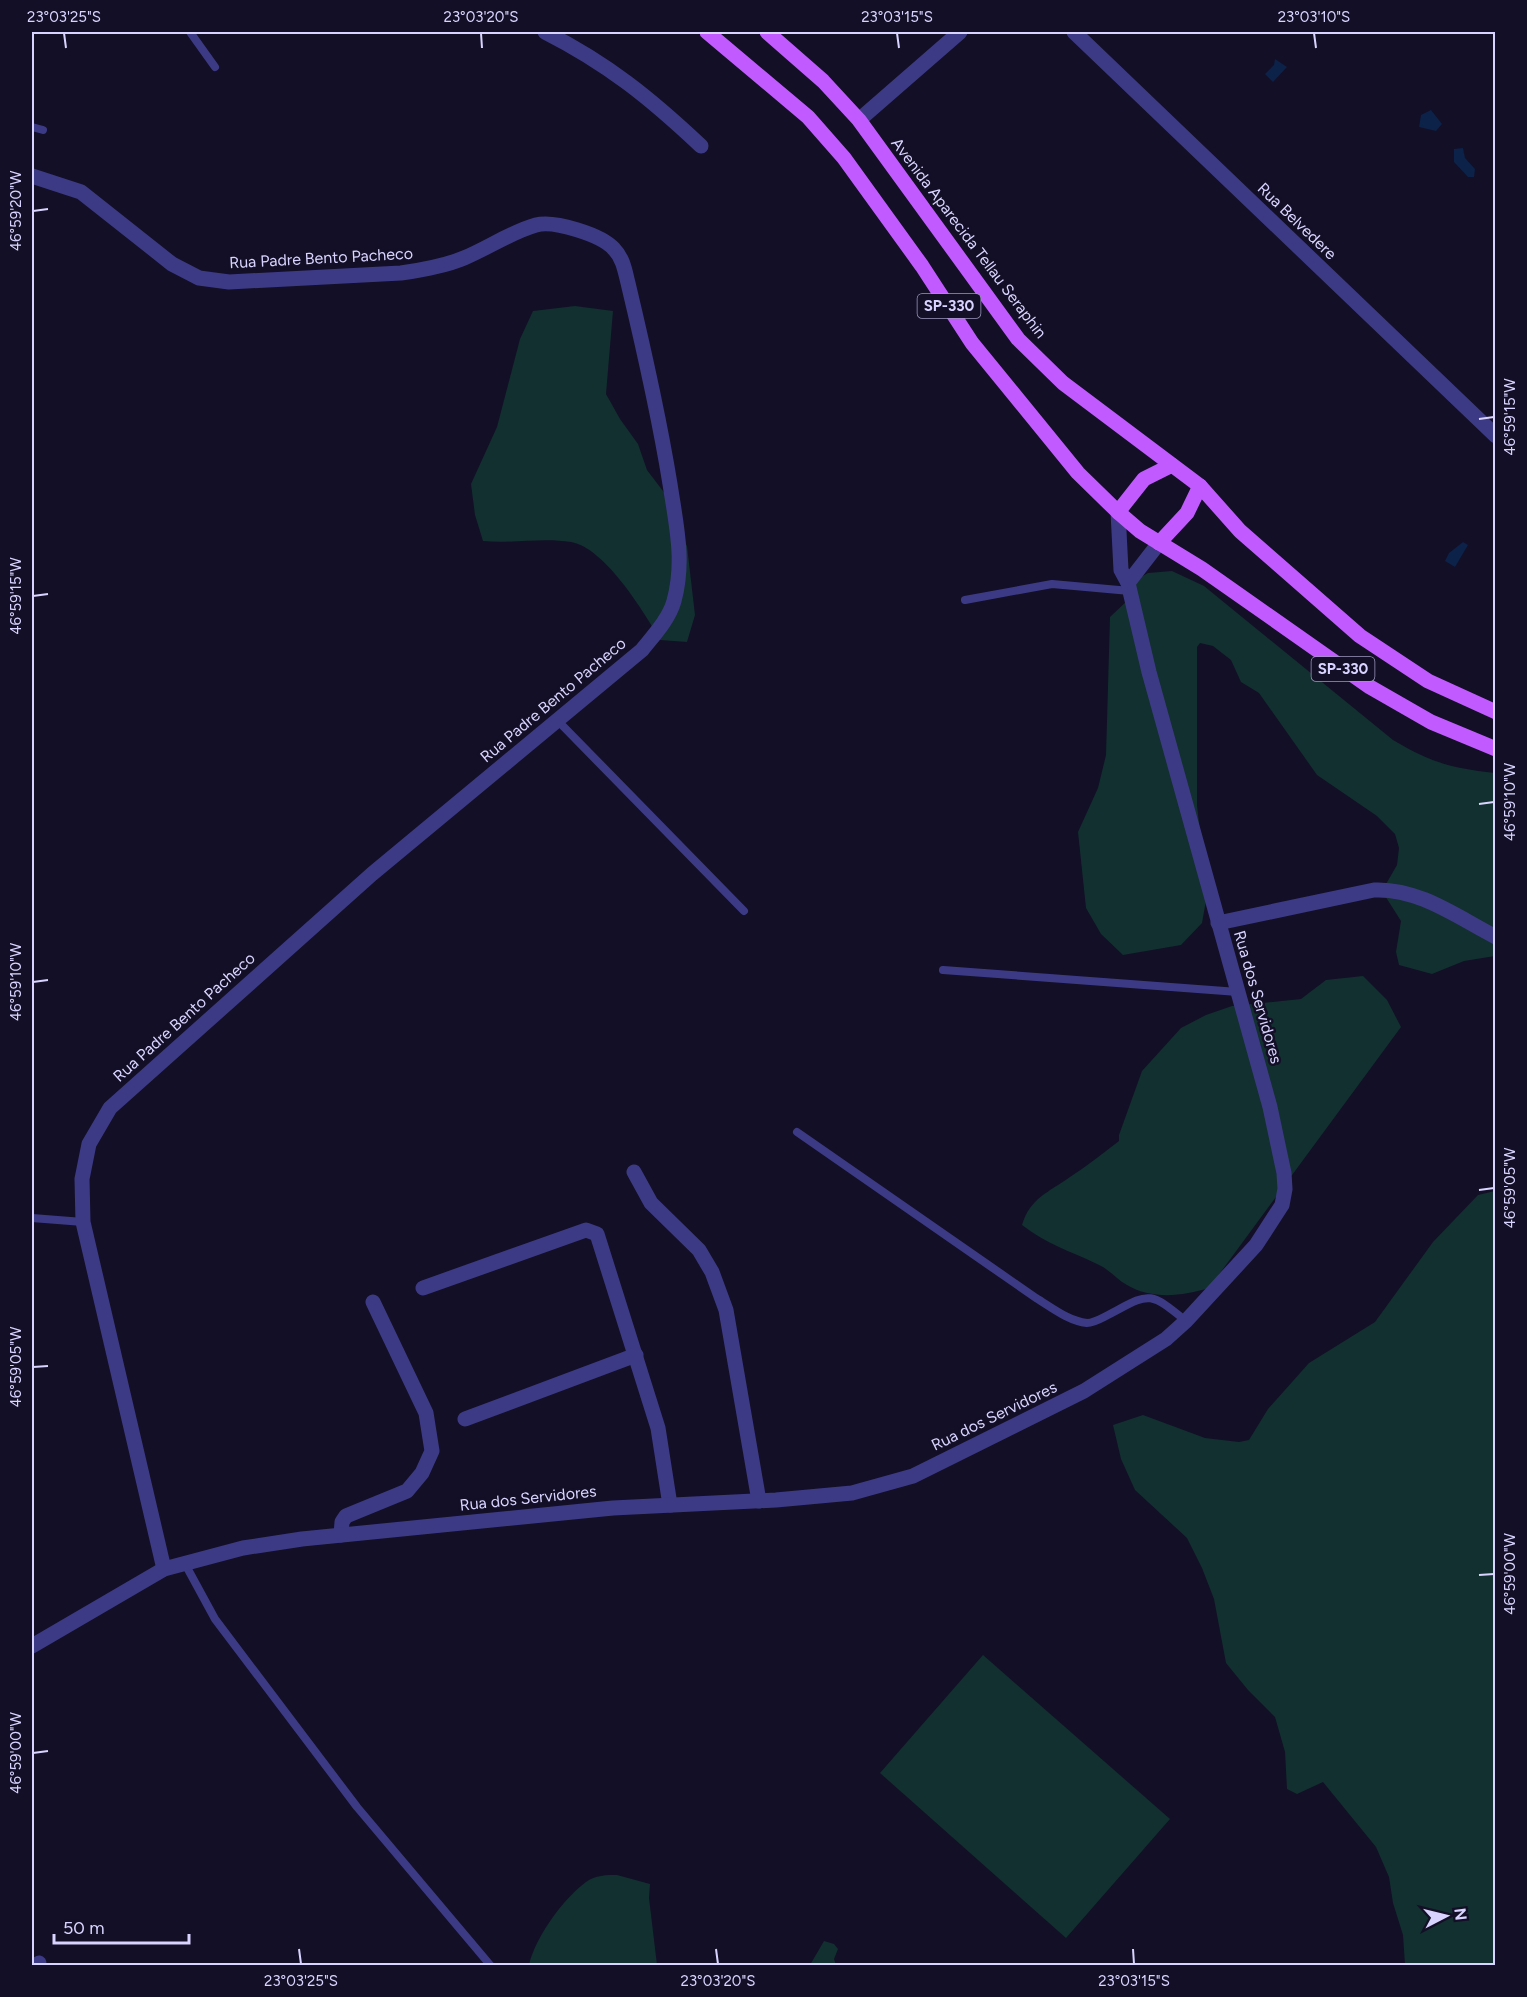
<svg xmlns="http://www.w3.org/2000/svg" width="1527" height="1997" viewBox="0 0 1527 1997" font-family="Figtree,sans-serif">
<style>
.green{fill:#12302f}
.water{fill:#0c2248}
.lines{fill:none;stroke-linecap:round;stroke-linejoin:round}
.service{stroke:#3d3a85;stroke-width:8}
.minor{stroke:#3d3a85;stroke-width:15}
.primary{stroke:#c25bff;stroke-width:15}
.ticks{fill:none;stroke:#d9d4ff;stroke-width:2}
.labels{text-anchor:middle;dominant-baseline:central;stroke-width:5;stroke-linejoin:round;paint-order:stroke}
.shield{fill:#130f26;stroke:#9e99be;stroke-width:1.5}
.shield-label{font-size:15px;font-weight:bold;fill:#d9d4ff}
.street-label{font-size:16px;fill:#d9d4ff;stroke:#130f26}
.neatline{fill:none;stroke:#d9d4ff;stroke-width:2}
.ticks-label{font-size:15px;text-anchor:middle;fill:#d9d4ff}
</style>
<rect width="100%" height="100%" fill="#130f26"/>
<g class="green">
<path d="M575,306L613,311L606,394L620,419L638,444L647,470L666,495L674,521L687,546L695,615L687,642L660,640C645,613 604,547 571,542C542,537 512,544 483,541L475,515L471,484L497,427L520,339L533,311Z"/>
<path d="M1172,571L1204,586L1393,740C1432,763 1451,768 1495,773V956L1464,961L1432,974L1399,965L1396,952L1401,921L1382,891L1397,865L1399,848L1395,834L1377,816L1317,775L1259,693L1241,682L1231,660L1213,646L1200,643L1197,647V805L1207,895L1202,923L1181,945L1123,955L1101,934L1086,908L1078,832L1098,788L1106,755L1110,617L1128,600L1125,586L1148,573Z"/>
<path d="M1363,976L1387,1000L1401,1027L1209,1288C1183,1296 1152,1300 1127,1285C1116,1279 1109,1269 1097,1264C1070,1251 1046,1244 1022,1225C1030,1198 1049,1192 1070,1177C1087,1166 1103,1153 1119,1141V1135L1142,1071L1181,1028L1206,1015L1232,1006L1301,999L1326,980Z"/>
<path d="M1495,1191V1965H1405L1403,1935L1393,1903L1389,1877L1376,1847L1323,1782L1297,1794L1287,1789L1285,1752L1275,1717L1248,1690L1226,1663L1214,1599L1202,1568L1187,1538L1135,1490L1121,1459L1113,1425L1143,1415L1205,1438L1239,1442L1249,1440L1268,1409L1309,1363L1375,1322L1433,1242L1478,1195Z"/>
<path d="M983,1655L1170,1819L1066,1938L880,1773Z"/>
<path d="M617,1875L650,1884L649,1898L657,1965H529C535,1938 563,1899 586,1882C595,1875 607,1875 617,1875Z"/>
<path d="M824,1941L834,1944L838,1949L834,1959L836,1965H810Z"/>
</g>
<g class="water">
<path d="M1275,59L1287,67L1273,82L1265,74L1274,65Z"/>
<path d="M1431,110L1442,124L1436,131L1419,127L1421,115Z"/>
<path d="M1463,148L1465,158L1475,169L1474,177H1468L1454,162V149Z"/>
<path d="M1463,542L1468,545L1455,567L1445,561L1449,553Z"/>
</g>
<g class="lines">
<g class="service">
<path d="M190,32L215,67"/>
<path d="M32,127L43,130"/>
<path d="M965,600L1052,584L1130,591"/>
<path d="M558,721L744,911"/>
<path d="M943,970L1238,992"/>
<path d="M797,1132L1036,1298C1051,1307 1068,1321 1087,1323C1094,1323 1102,1318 1108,1315C1150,1293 1148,1290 1186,1321"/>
<path d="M32,1218L83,1222"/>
<path d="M184,1562L215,1619L357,1807L491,1966"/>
</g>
<g class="minor">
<path d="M545,32C608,64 650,98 701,146"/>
<path d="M1074,32L1496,436"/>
<path d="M859,120L960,32"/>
<path d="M32,176L81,192L172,264L199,278L229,282L401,273C422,270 445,266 464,258C488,248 511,232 536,225C554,220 602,235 614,249C623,258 625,271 628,283C644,350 659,416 670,484C676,524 685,561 674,601C669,619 654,635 642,650L372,874L110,1108L89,1144L82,1179L83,1222L164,1569"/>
<path d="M1128,583L1159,543"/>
<path d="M1218,923L1374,890C1419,888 1457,917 1496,937"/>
<path d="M634,1172L651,1203L699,1250L712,1272L726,1310L759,1501"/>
<path d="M423,1288L586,1230L597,1234L658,1428L670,1505"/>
<path d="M465,1419L636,1355"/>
<path d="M341,1535L342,1522L346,1516L407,1491L422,1473L432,1451L426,1413L373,1302"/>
<path d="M32,1646L164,1569L243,1548L302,1539L613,1508L776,1500L852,1493L913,1476L1084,1391L1166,1339L1186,1321L1256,1245L1282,1205L1285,1189L1284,1173L1270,1107L1149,672L1128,583L1121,570L1118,512"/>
<path d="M35,1966L39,1963"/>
</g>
<g class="primary">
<path d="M707,32L808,117L844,158L922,266L972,343L1078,473L1118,512L1140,531L1202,569L1370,687L1431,722L1496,749"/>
<path d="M767,32L823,81L859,120L1018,339L1063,383L1200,486L1240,531L1360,636L1428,681L1496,712"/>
<path d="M1118,512L1144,479L1172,465"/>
<path d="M1159,543L1187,513L1200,486"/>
</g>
</g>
<path class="ticks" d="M64,33L66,48M481,33L482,48M897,33L899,48M1314,33L1316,48M33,211L48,209M1479,419L1494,417M33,596L48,594M1479,804L1494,802M33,982L48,980M1479,1190L1494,1188M33,1367L48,1366M1479,1575L1494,1574M33,1753L48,1751M299,1949L301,1964M716,1949L718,1964M1133,1949L1134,1964"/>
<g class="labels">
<g class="shield">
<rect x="917.5" y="294" width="63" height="24" rx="4.5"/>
<rect x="1311.5" y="657" width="63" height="24" rx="4.5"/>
</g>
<g class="shield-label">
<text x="949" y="306">SP-330</text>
<text x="1343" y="669">SP-330</text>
</g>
<g class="street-label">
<text transform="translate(1297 221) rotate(44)">Rua Belvedere</text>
<text transform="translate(969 238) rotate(53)">Avenida Aparecida Tellau Seraphin</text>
<text transform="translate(321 258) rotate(-3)">Rua Padre Bento Pacheco</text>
<text transform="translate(553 700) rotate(-40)">Rua Padre Bento Pacheco</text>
<text transform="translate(1258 997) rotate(74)">Rua dos Servidores</text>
<text transform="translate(184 1017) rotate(-42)">Rua Padre Bento Pacheco</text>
<text transform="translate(994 1416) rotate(-26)">Rua dos Servidores</text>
<text transform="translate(528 1498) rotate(-6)">Rua dos Servidores</text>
</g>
</g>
<rect width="1527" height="1997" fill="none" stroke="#130f26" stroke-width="66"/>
<g transform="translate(1446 1916) rotate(83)" stroke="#130f26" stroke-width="4.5" paint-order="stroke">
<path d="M0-4.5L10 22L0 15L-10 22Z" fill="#d9d4ff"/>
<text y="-9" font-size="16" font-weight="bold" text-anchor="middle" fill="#d9d4ff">N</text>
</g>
<path d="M54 1934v9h135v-9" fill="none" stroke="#d9d4ff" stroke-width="3"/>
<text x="63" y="1934" font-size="18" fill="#d9d4ff" stroke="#130f26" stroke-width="4.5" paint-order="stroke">50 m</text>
<rect x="33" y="33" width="1461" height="1931" class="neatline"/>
<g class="ticks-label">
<text x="64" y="22">23°03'25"S</text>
<text x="481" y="22">23°03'20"S</text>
<text x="897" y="22">23°03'15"S</text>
<text x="1314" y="22">23°03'10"S</text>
<text transform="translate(16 211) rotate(-90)" y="5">46°59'20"W</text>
<text transform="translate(1510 417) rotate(-90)" y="5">46°59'15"W</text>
<text transform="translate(16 596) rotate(-90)" y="5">46°59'15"W</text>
<text transform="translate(1510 802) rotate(-90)" y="5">46°59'10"W</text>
<text transform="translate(16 982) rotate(-90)" y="5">46°59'10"W</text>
<text transform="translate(1510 1188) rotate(-90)" y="5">46°59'05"W</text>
<text transform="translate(16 1367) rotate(-90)" y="5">46°59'05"W</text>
<text transform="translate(1510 1574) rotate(-90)" y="5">46°59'00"W</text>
<text transform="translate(16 1753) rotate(-90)" y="5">46°59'00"W</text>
<text x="301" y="1986">23°03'25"S</text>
<text x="718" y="1986">23°03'20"S</text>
<text x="1134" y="1986">23°03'15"S</text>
</g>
</svg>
